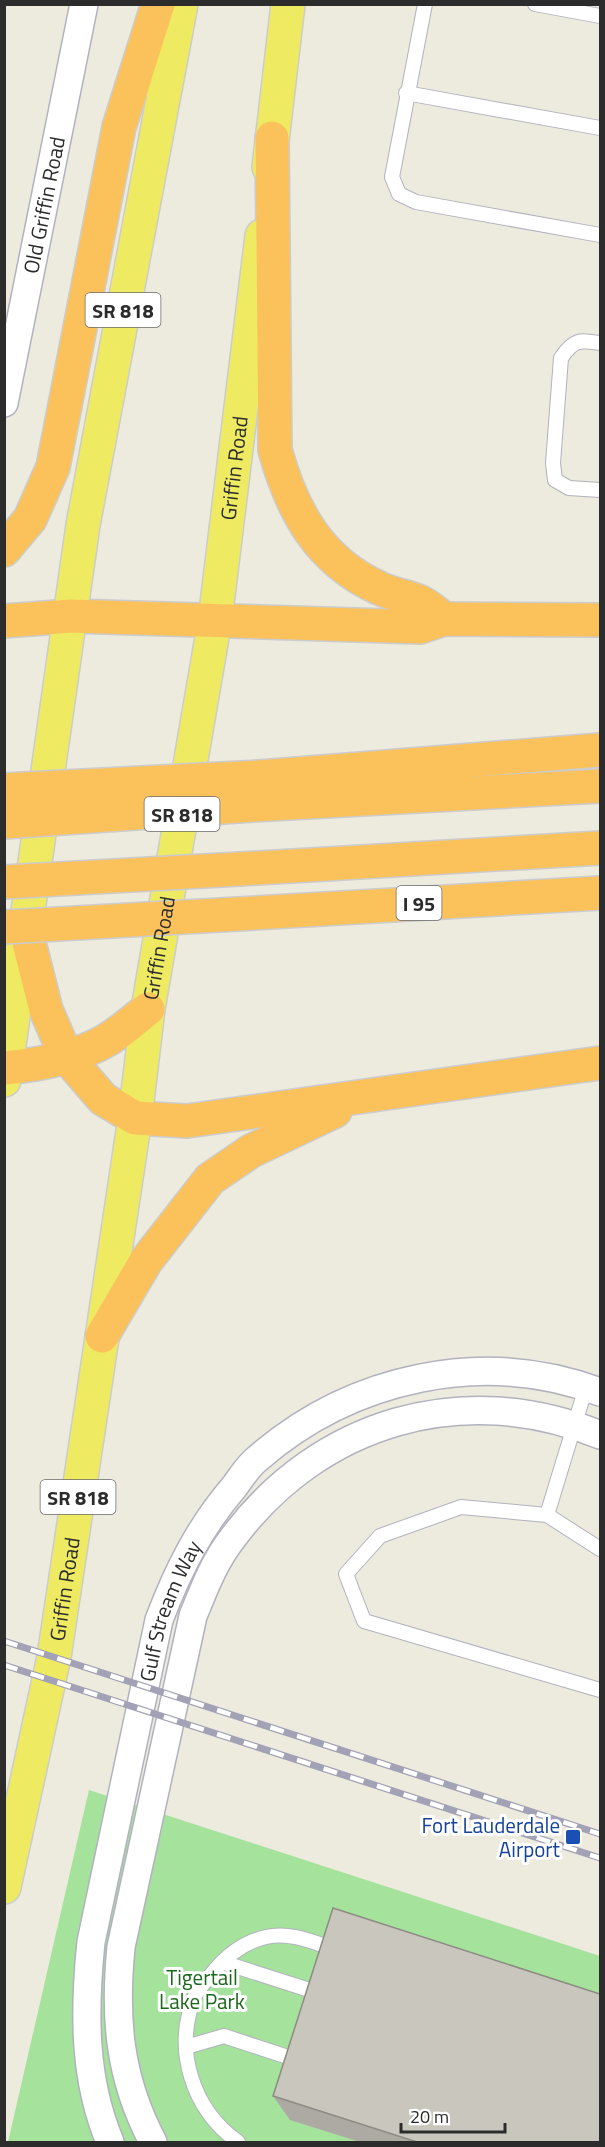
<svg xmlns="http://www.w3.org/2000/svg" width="605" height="2147" viewBox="0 0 605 2147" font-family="'Titillium Web',sans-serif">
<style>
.green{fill:#a5e29c}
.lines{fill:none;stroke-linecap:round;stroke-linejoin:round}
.service-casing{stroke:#b2b2bf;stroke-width:16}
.minor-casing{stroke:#b2b2bf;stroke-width:30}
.primary-casing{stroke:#ccc;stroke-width:36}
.motorway-casing{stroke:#ccc;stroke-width:36}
.service{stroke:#fff;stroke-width:14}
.minor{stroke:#fff;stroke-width:27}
.primary{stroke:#eeeb62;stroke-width:33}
.motorway{stroke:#fbc25b;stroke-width:33}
.rail-casing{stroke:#a2a1b5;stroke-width:7}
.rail{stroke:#fff;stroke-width:4.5;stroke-dasharray:14;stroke-linecap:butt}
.motorway-bridge-casing{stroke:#ccc;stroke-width:36;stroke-linecap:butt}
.motorway-bridge{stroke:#fbc25b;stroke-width:33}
.wall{fill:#adaaa3}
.building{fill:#c9c6bd;stroke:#8d8b84;stroke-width:1.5}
.transit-dot{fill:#1a4fb4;stroke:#fff;stroke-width:2}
.labels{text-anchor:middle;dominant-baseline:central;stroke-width:6;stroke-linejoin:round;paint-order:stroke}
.shield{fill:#fff;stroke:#6b6b6b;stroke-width:1.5}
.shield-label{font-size:20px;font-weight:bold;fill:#2c2c2c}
.street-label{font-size:21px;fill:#2c2c2c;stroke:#fff}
.transit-label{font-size:21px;fill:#164399;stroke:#fff;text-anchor:end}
.park-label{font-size:21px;fill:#1c681c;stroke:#fff}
</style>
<rect width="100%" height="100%" fill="#edeade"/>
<path class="green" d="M89,1790L600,1956V2142H8Z"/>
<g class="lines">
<g class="service-casing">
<g id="service">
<path d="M425,4L392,177L399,194L416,202L600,235"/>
<path d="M535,4L600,16"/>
<path d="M406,93L600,128"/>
<path d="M600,343C579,340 574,339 561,358L553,463L555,480L569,488L600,490"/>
<path d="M547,1515L586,1387"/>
<path d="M600,1549L547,1515L461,1507L380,1536L346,1574L364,1621L600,1690"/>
<path d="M222,1962L322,1994"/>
<path d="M186,2047L224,2036L303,2062"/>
<path d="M238,2142C192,2109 173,2049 195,1996C199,1987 208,1979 214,1971C228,1954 244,1942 266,1937C291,1931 315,1943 337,1950"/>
</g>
</g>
<g class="minor-casing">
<g id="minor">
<path id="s1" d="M4,403L84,4"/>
<path id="s2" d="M110,2142C83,2078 84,2010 91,1942L159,1620C178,1570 199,1528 234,1487C241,1478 248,1466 257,1459C351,1377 483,1348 600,1392"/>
<path d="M153,2142C119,2078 114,2018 121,1947L193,1616C204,1589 214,1562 232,1539C319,1421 464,1379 600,1435"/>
</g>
</g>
<g class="primary-casing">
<g id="primary">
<path d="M269,167L288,4"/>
<path d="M4,1080L83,525L181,4"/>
<path id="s3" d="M4,1887L54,1657L135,1118L148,1009L215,620L262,236"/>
</g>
</g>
<g class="motorway-casing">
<g id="motorway">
<path d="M272,138L275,450C292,511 319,561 379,588C391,594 405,596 418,601C427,604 436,613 444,619"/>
<path d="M4,550L30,519L53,467L119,127L158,4"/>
<path d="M4,621L71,616L420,627L444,619L600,620"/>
<path d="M259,777L600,750"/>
<path d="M253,805L600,786"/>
<path d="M240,869L600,848"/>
<path d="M238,914L600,893"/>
<path d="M26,931L46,1010L66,1056L103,1099L135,1118L187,1121L600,1063"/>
<path d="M4,1068C38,1065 78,1057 107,1040C122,1031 135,1019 148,1009"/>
<path d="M102,1336L146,1261L210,1179L251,1151L335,1111"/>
</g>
</g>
<use href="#service" class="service"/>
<use href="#minor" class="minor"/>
<use href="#primary" class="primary"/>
<use href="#motorway" class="motorway"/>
<g class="rail-casing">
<g id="rail">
<path d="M4,1641L600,1834"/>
<path d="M4,1665L600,1858"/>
</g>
</g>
<use href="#rail" class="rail"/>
<g class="motorway-bridge-casing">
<g id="motorway-bridge">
<path d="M4,790L259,777"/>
<path d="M4,822L253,805"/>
<path d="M4,882L240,869"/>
<path d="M4,927L238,914"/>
</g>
</g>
<use href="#motorway-bridge" class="motorway-bridge"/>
</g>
<path class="wall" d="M273,2096L600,2142H360L290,2120Z"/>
<path class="building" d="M333,1908L600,1994V2142H417L273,2096Z"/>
<rect class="transit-dot" x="565" y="1829" width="16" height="16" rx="3"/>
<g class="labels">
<g class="shield">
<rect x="85.5" y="293" width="75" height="34" rx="4.5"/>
<rect x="144.5" y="797" width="75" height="34" rx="4.5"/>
<rect x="396.5" y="886" width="45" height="34" rx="4.5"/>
<rect x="40.5" y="1480" width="75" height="34" rx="4.5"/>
</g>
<g class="shield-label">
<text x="123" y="310">SR 818</text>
<text x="182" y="814">SR 818</text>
<text x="419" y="903">I 95</text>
<text x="78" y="1497">SR 818</text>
</g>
<g class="street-label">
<text stroke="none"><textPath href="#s1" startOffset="202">Old Griffin Road</textPath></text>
<text stroke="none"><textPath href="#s3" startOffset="1438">Griffin Road</textPath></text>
<text stroke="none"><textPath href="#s3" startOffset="952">Griffin Road</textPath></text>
<text stroke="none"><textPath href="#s3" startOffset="304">Griffin Road</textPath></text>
<text stroke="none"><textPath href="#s2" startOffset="544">Gulf Stream Way</textPath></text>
</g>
<g class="transit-label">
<text x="560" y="1825">Fort Lauderdale<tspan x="560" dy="24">Airport</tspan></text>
</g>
<g class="park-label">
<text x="202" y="1977">Tigertail<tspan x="202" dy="24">Lake Park</tspan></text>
</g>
</g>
<rect width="605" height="2147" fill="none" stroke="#2c2c2c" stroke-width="12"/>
<path d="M401 2123v9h104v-9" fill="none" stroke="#2c2c2c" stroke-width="3"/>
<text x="410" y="2123" font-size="18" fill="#2c2c2c" stroke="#ffffff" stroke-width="4.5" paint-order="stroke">20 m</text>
</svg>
